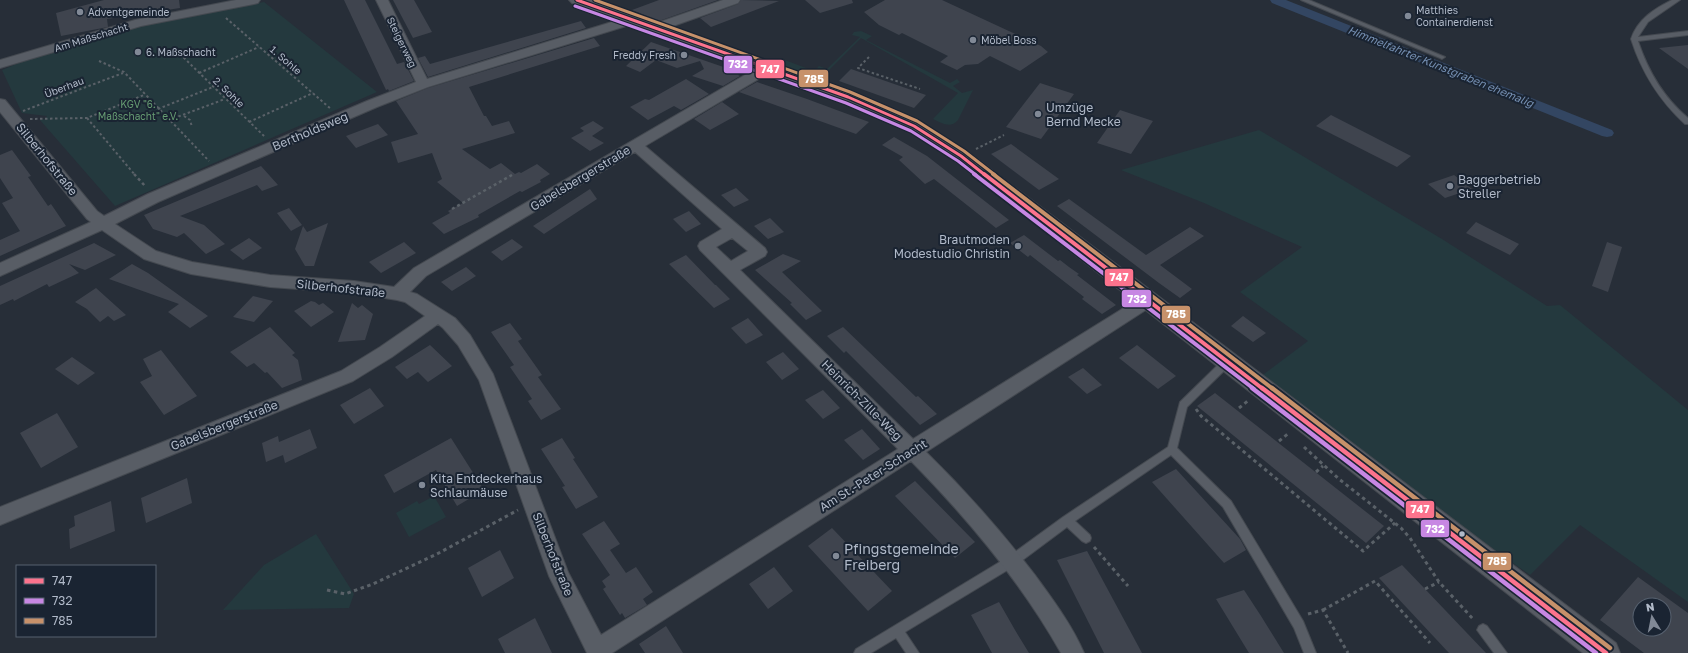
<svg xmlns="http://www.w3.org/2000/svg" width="1688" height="653" viewBox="0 0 1688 653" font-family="'Golos Text',sans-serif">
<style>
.green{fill:#24393e}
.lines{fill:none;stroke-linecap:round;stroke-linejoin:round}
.canal{fill:#334662;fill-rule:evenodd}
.building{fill:#3f444e;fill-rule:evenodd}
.service-casing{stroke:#444950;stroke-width:2}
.minor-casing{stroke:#444950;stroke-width:2}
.secondary-casing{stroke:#444950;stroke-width:2}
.path-far2{stroke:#5a6168;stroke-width:2;stroke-dasharray:2.5 2.5;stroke-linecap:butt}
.path-far1{stroke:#5a6168;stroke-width:2.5;stroke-dasharray:3 3;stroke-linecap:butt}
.path{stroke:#5a6168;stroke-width:3;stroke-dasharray:3.5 3.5;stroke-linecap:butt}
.service{fill:#585d65;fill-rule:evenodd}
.minor{fill:#585d65;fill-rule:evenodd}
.secondary{fill:#575b63;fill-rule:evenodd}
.bus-1-far2-casing{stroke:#1a2432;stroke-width:5.5}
.bus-1-far1-casing{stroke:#1a2432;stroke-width:7}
.bus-1-casing{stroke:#1a2432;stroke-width:8}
.bus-2-far2-casing{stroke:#1a2432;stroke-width:5.5}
.bus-2-far1-casing{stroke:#1a2432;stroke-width:7}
.bus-2-casing{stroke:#1a2432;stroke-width:8}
.bus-3-far2-casing{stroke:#1a2432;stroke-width:5.5}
.bus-3-far1-casing{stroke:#1a2432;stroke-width:7}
.bus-3-casing{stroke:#1a2432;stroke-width:8}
.bus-1-far2{stroke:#fc738d;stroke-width:3}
.bus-1-far1{stroke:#fc738d;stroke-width:4}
.bus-1{stroke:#fc738d;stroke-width:4.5}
.bus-2-far2{stroke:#c787e3;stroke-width:3}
.bus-2-far1{stroke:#c787e3;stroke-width:4}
.bus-2{stroke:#c787e3;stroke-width:4.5}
.bus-3-far2{stroke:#c7916a;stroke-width:3}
.bus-3-far1{stroke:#c7916a;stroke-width:4}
.bus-3{stroke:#c7916a;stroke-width:4.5}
.poi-dot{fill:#818996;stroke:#1a2432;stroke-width:1.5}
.bus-dot{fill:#b1bac9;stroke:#1a2432;stroke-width:1.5}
.labels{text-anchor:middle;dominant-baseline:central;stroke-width:4;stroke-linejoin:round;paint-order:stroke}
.far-poi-label{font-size:10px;fill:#b1bac9;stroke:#1a2432;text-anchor:start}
.far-street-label{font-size:10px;fill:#b1bac9;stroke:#1a2432}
.far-park-label{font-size:10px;fill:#669c72;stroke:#1a2432}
.far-water-label{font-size:11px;font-style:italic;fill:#7690b3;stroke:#1a2432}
.poi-label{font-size:12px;fill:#b1bac9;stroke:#1a2432;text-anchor:start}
.street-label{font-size:12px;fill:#b1bac9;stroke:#1a2432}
.near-poi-label{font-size:14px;fill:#b1bac9;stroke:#1a2432;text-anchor:start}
.line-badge{stroke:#1a2432;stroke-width:1.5}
.badge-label{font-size:11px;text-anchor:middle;font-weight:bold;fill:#fff}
</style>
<rect width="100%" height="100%" fill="#272e38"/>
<g class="green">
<path d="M264,2L377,92L115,206L40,120L45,119L47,116L22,113L2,70L31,58L131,27Z"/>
<path d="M861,31L872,36L866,40L950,83L957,79L960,82L953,86L962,93L973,90L958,120C950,129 942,123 933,119L958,93L861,38L819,80L781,66L779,62L782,59L814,71L819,66L827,69L860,37L852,35L854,32Z"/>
<path d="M1259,130L1442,239L1547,306L1560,305L1688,410V602L1580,525L1530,575L1256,380L1308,341L1240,292L1302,247L1204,203L1121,170Z"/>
<path d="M434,496L446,517L409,537L396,513L417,501L419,504Z"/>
<path d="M316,534L354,594L349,608L223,610L264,565Z"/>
</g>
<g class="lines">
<path class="canal" d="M1270,0H1286L1612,130L1614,133L1612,136L1607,137L1602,136L1272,3Z"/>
</g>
<g class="building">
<path d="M104,0H179L180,8L107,19L108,27L61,36L56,13Z"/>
<path d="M344,0H365L397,64L404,62L414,81L389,91L388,89L386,90Z"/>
<path d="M393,0H414L432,32L413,38Z"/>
<path d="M659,0H718L659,21L632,10Z"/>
<path d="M741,0L779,1L711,27L700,18L738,4Z"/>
<path d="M805,0H852L853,3L820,13Z"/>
<path d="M885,0H942L1041,46L1048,52L1020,71L990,56L978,64L965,65L957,70L940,62L948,56L902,33L899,35L879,25L864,12Z"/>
<path d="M581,21L586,28L428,77L418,58L425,56L430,64Z"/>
<path d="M594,38L600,46L469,87L484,116H486L492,126L509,121L515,133L462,149L490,169L501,163L515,174L519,172L521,173L537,164L550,174L540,180L541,182L522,192L520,191L478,215L479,217L444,234L432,223L450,213L448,211L463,203L437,182L442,179L432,153L398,163L391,142L418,134L396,101L428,88Z"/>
<path d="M651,42L703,60L741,73L738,75L740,76L723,86L692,76L704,69L700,61L677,68L656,60L640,72L626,66Z"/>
<path d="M1688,45V69L1659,48Z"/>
<path d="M851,69L926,95L914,108L839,81Z"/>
<path d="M686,79L709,94L681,110L674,106L648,120L630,107L645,99L649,100Z"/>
<path d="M757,82L807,99L869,122L856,134L739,92Z"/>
<path d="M1040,83L1074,94L1041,139L1006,127Z"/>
<path d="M722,102L739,114L710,130L694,119Z"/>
<path d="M1120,110L1153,121L1131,154L1097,143Z"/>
<path d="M1331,115L1411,156L1397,167L1316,126Z"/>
<path d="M593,121L604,128L592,136L604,143L590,151L571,138L584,131L580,128Z"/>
<path d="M378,124L388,135L356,148L346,136Z"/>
<path d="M894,137L927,156L1009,220L996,228L934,179L925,184L899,160L903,157L882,145Z"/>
<path d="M1011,144L1059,179L1039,190L991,154Z"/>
<path d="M12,150L31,176L28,177L48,206L51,204L66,226L0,256V240L20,231L2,203L13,198L0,178V155Z"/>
<path d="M261,166L278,185L262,191L257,185L180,216L204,225L225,244L206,254L184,233L177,237L153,229L144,215Z"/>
<path d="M1454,175L1472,189L1445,198L1428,184Z"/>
<path d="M736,188L749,200L734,207L721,195Z"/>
<path d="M590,189L597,199L544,234L533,226Z"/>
<path d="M1069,199L1146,255L1190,227L1204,236L1160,265L1192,289L1180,298L1159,283L1057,206Z"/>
<path d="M289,208L302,225L291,231L277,213Z"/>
<path d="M689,211L701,224L686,232L673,219Z"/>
<path d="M770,218L784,232L768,239L754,226Z"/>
<path d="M1476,222L1519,244L1510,255L1466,233Z"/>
<path d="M328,223L314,266H305L295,249L303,226L307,232Z"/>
<path d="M1024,235L1058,261L1060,260L1069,267L1079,274L1077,275L1116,305L1102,314L1082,299L1084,297L1030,255L1028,257L1010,243Z"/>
<path d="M249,238L262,248L243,260L230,250Z"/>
<path d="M512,239L523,247L502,261L491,252Z"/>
<path d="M404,242L416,253L381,273L369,262Z"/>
<path d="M1607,242L1622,247L1608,292L1592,286Z"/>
<path d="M94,243L116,255L85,270L69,264L79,273L49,287L47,284L14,301L13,299L0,305V286Z"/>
<path d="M783,254L801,261L782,272L822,311L806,320L790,304L792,303L755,270Z"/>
<path d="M686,255L715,285H716L730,299L714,308L669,264Z"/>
<path d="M132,264L148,273L208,316L190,328L168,312L179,304L109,279Z"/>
<path d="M466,267L476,276L452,291L441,282Z"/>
<path d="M96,288L126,315L114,321L108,316L100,322L87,309L75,302Z"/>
<path d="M253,296L273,301L254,322L233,317Z"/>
<path d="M311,301L315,302L319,305L323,303L334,312L311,327L294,311Z"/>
<path d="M352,303L358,308L362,305L373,314L365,340L338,342Z"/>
<path d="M1243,316L1266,333L1253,342L1231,326Z"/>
<path d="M748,318L763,335L746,344L731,328Z"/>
<path d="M510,323L522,339L518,341L542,375L538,377L561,409L541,420L528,401L532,399L510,367L514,365L491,332Z"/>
<path d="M270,327L295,353L292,355L298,360L302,380L282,388L267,372L265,373L254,363L247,367L230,352Z"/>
<path d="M843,327L916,397L918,396L937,414L920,425L846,351L844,353L827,336Z"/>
<path d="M430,345L452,366L428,382L418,372L407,379L395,367Z"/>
<path d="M1137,345L1176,376L1158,389L1119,358Z"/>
<path d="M161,350L197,396L164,415L140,382L152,376L143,359Z"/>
<path d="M783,352L799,369L782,380L766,362Z"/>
<path d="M72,357L95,373L78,385L55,369Z"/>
<path d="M1083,368L1102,385L1087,394L1068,377Z"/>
<path d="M370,388L384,406L354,424L340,405Z"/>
<path d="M823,390L840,408L823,419L805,400Z"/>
<path d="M1215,393L1384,526L1366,543L1197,406Z"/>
<path d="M57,413L78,447L41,468L20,433Z"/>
<path d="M310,429L317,448L285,463L283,455L266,462L262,443L278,436L279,442Z"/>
<path d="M862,429L880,449L863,460L844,440Z"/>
<path d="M451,438L484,490L457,506L436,470L394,493L384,475Z"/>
<path d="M562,438L575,458L573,459L598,497L576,509L562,487L565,486L541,449Z"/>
<path d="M1176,469L1240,539L1246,550L1224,563L1152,482Z"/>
<path d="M187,478L192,503L146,523L141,498Z"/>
<path d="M915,481L975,542L955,558L895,496Z"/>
<path d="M111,501L115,531L70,549L69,529L75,526L74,516Z"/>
<path d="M604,521L620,544L610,550L626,573L636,567L653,592L643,599L647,605L625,618L622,613L620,615L603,589L606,587L602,581L610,575L582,534Z"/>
<path d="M832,528L892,591L868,611L808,546Z"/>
<path d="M500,550L514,578L482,597L468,568Z"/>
<path d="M1087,551L1142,653H1104L1057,560Z"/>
<path d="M1402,565L1425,589L1486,653H1449L1379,578Z"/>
<path d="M774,567L793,591L768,609L749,584Z"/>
<path d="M1638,577L1688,613V653H1644L1600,620ZM1640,605H1664V629H1640Z"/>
<path d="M1244,590L1261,616L1284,653H1249L1216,599Z"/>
<path d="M999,602L1015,630L1029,653H992L971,615Z"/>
<path d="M535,618L552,653H505L498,639Z"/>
<path d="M666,626L683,653H645L639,644Z"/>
</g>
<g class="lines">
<g class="service-casing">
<g id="service">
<path d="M1301,0H1309L1445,57L1442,59L1440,58Z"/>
<path d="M1672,0H1680L1648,22L1638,37L1688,31V35L1638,41C1648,71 1663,97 1688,118V124H1685C1659,100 1642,73 1631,39C1638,19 1654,9 1672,0Z"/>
<path d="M1228,357L1231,358L1233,361L1231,364L1187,407L1177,448L1231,501L1303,621L1316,653H1304L1294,628L1223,507L1171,455L1075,521L1090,535L1091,538L1090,541L1086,543L1082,541L1067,527L1016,565L905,632L919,653H906L896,638L871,653H854L856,649L1008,557L1063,517L1168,447L1180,402L1225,358Z"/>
<path d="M1483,624L1487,626L1507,653H1494L1477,630L1479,626Z"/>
</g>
</g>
<g class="minor-casing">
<g id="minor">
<path d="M236,0H260L258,3L254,4L141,26L0,68V60L135,20Z"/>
<path d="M376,0H388L427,79L628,17H636L638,20L636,23L428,87L377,107L158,202L115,224L156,251L192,262L270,275L354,281L394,287L414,268L762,65H772L773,68L772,71L645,146L765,248L767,252L765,256L740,270L913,439L1143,296L1149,294L1155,296L1157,300L1155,304L926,452C966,491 1001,531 1035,575C1053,600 1072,625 1084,653H1061C1021,582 968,519 911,461L612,653H587L549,576L479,380L458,345L443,328L438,324L392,357L353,381L0,525V507L341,371L380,347L425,316L405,302L397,300L354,293L270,287L191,274L144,259L102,230L0,276V263L91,222L87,219L0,112V99L5,100L97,211L104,216L148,194L367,101L416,82ZM635,152L722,229L700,242L698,246L700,250L898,449L601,635L568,572L493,374L470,335L455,318L417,294L410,292L426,276ZM732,238L748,251L731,261L716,247Z"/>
<path d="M723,0H740L738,3L659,31H651L649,28L651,25Z"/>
</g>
</g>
<g class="secondary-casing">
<path id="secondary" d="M569,0H592L854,93L920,122L968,152L1616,643L1620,653H1583L954,160L908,130L842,101L572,3Z"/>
</g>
<g class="path-far2">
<path d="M226,18L331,109"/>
<path d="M180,54L265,137"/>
<path d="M869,57L858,68L920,89"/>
<path d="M99,61L124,72L209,161"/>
<path d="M199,73L259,47"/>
<path d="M158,109L213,87"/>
<path d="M23,111L123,73"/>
<path d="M184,116L190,120L192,127"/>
<path d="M87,118L135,175"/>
<path d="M30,119L87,118L144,95"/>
<path d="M169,120L225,99"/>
<path d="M249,122L313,93"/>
<path d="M976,149L1004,135"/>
</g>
<g class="path-far1">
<path d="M134,174L146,187"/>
<path d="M452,209L512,175"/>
</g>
<g class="path">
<path d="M1239,408L1249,400"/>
<path d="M1196,409L1201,416L1363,551L1395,523"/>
<path d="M1279,441L1289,433"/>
<path d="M1304,447L1339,479L1401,528L1410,538L1439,582L1474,620"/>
<path d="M1316,472L1323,466"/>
<path d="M1094,547L1128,586"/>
<path d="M1425,589L1439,582"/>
<path d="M327,590L345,594L373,584L437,554L518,510"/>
<path d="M1323,610L1375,581L1430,643"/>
<path d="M1308,614L1323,610L1348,653"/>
</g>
<use href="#service" class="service"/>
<use href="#minor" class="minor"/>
<use href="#secondary" class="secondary"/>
<g class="bus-1-far2-casing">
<path id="bus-1-far2" d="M577,0L848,97L914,126L961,156L985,175"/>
</g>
<g class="bus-1-far1-casing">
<path id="bus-1-far1" d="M984,174L1263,389"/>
</g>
<g class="bus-1-casing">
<path id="bus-1" d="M1262,388L1606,653"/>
</g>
<g class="bus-2-far2-casing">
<path id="bus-2-far2" d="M575,6L846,103L911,131L958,161L976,175"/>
</g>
<g class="bus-2-far1-casing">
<path id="bus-2-far1" d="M974,174L1254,389"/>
</g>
<g class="bus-2-casing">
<path id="bus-2" d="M1252,388L1596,653"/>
</g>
<g class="bus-3-far2-casing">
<path id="bus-3-far2" d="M595,0L850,92L917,121L964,151L995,175"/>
</g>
<g class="bus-3-far1-casing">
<path id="bus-3-far1" d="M993,174L1273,389"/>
</g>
<g class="bus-3-casing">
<path id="bus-3" d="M1272,388L1610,648"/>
</g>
<use href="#bus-1-far2" class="bus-1-far2"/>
<use href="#bus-1-far1" class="bus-1-far1"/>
<use href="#bus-1" class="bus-1"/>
<use href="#bus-2-far2" class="bus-2-far2"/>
<use href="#bus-2-far1" class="bus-2-far1"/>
<use href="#bus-2" class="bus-2"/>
<use href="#bus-3-far2" class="bus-3-far2"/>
<use href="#bus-3-far1" class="bus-3-far1"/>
<use href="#bus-3" class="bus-3"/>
</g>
<g class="poi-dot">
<circle cx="80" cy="12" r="4"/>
<circle cx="1408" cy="16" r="4"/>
<circle cx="973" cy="40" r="4"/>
<circle cx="138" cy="52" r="4"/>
<circle cx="684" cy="55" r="4"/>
<circle cx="1038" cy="114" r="4"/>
<circle cx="1450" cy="186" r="4"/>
<circle cx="1018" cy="246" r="4"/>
<circle cx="422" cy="485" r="4"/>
<circle cx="836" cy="556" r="4"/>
</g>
<circle class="bus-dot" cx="1462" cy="534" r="3.5"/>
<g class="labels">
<g class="far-poi-label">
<text x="1416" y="10">Matthies<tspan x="1416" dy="12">Containerdienst</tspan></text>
<text x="88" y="12">Adventgemeinde</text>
<text x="981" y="40">Möbel Boss</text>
<text x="146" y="52">6. Maßschacht</text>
<text x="676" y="55" text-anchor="end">Freddy Fresh</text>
</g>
<g class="far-street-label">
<text transform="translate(91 37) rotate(-17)">Am Maßschacht</text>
<text transform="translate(402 42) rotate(64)">Steigerweg</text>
<text transform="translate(286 60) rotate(41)">1. Sohle</text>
<text transform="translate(64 87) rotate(-21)">Überhau</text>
<text transform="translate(229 92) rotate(44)">2. Sohle</text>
</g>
<g class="far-park-label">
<text x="138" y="104">KGV "6.<tspan x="138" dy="12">Maßschacht" e.V.</tspan></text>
</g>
<g class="far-water-label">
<text transform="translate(1441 66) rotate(22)">Himmelfahrter Kunstgraben ehemalig</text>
</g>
<g class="poi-label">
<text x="1046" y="107">Umzüge<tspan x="1046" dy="14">Bernd Mecke</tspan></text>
<text x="1458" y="179">Baggerbetrieb<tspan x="1458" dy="14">Streller</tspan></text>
<text x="1010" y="239" text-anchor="end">Brautmoden<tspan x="1010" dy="14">Modestudio Christin</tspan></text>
<text x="430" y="478">Kita Entdeckerhaus<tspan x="430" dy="14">Schlaumäuse</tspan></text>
</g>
<g class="street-label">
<text transform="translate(310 131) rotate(-23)">Bertholdsweg</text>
<text transform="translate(47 159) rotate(51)">Silberhofstraße</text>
<text transform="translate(580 178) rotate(-31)">Gabelsbergerstraße</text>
<text transform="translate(341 288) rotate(6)">Silberhofstraße</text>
<text transform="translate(862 400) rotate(45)">Heinrich-Zille-Weg</text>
<text transform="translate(224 425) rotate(-22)">Gabelsbergerstraße</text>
<text transform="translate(873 475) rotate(-32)">Am St.-Peter-Schacht</text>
<text transform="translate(553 554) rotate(68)">Silberhofstraße</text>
</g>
<g class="near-poi-label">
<text x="844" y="548">Pfingstgemeinde<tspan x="844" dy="16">Freiberg</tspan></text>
</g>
</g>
<g class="line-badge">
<rect x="723" y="55" width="30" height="19" rx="4" fill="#c787e3"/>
<rect x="755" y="59" width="30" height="20" rx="4" fill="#fc738d"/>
<rect x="798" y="69" width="31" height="19" rx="4" fill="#c7916a"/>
<rect x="1104" y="268" width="30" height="19" rx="4" fill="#fc738d"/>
<rect x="1121" y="289" width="31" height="19" rx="4" fill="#c787e3"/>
<rect x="1161" y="305" width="30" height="19" rx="4" fill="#c7916a"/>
<rect x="1405" y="500" width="30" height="19" rx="4" fill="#fc738d"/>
<rect x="1420" y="519" width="30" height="19" rx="4" fill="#c787e3"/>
<rect x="1482" y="552" width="30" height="19" rx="4" fill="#c7916a"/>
</g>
<g class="badge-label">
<text x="738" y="68">732</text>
<text x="770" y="73">747</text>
<text x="814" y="83">785</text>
<text x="1119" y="281">747</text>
<text x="1137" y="303">732</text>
<text x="1176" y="318">785</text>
<text x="1420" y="513">747</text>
<text x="1435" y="533">732</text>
<text x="1497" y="565">785</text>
</g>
<rect x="16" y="565" width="140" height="72" fill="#1a2432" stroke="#56606e"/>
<rect x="24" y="578" width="20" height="6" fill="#fc738d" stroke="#56606e"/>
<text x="52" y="585" font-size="12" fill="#b1bac9">747</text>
<rect x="24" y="598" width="20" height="6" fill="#c787e3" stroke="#56606e"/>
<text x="52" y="605" font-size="12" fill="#b1bac9">732</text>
<rect x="24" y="618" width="20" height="6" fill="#c7916a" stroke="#56606e"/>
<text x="52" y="625" font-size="12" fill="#b1bac9">785</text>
<g transform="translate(1652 617) rotate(350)"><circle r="19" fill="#1a2432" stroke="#56606e"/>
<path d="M0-3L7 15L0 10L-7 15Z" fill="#818996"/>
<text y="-6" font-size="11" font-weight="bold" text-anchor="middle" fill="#b1bac9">N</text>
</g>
</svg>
